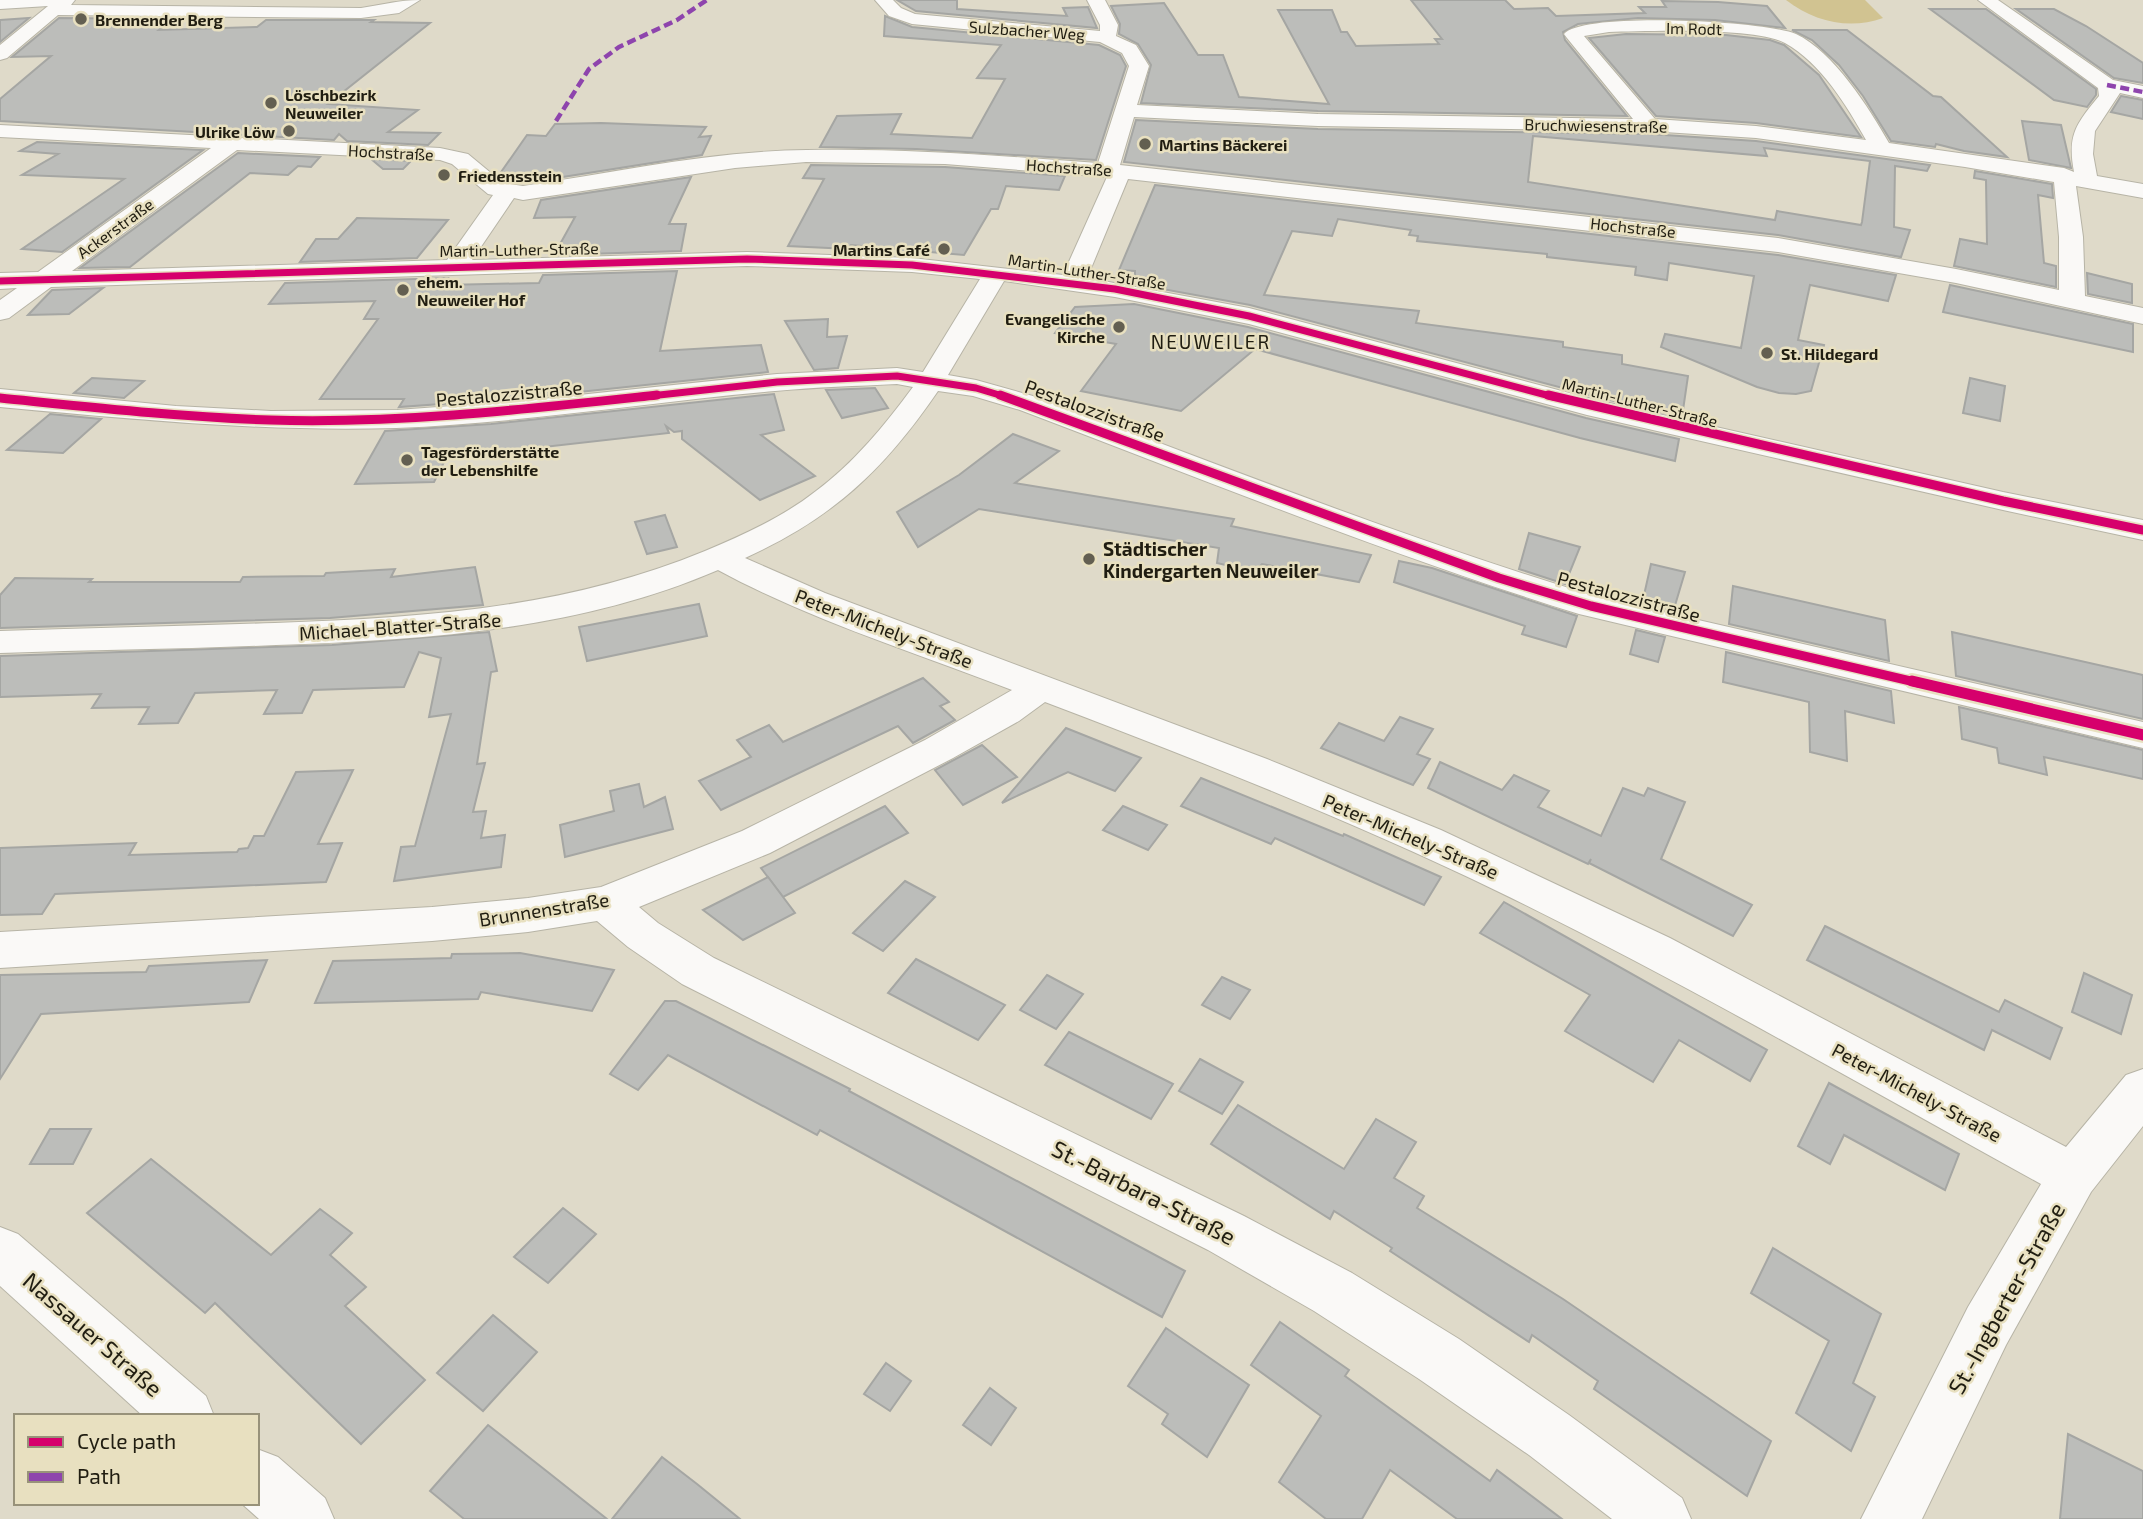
<svg xmlns="http://www.w3.org/2000/svg" width="2143" height="1519" viewBox="0 0 2143 1519" font-family="'Exo 2',sans-serif">
<style>
.green{fill:#d1c391}
.building{fill:#bcbdba;stroke:#a5a6a3;stroke-width:2;fill-rule:evenodd}
.lines{fill:none;stroke-linecap:round;stroke-linejoin:round}
.minor-casing{stroke:#b7b4a6;stroke-width:2}
.minor{fill:#faf9f7;fill-rule:evenodd}
.quiet{stroke:#8e44ad;stroke-width:4.5;stroke-dasharray:9 4.5;stroke-linecap:butt}
.cycleway-far2-casing{stroke:#e8e0c0;stroke-width:10}
.cycleway-far1-casing{stroke:#e8e0c0;stroke-width:12}
.cycleway-casing{stroke:#e8e0c0;stroke-width:16}
.cycleway-far2{stroke:#d6006c;stroke-width:7}
.cycleway-far1{stroke:#d6006c;stroke-width:9}
.cycleway{stroke:#d6006c;stroke-width:11}
.poi-dot{fill:#635f51;stroke:#e8e0c0;stroke-width:2.5}
.labels{text-anchor:middle;dominant-baseline:central;stroke-width:5;stroke-linejoin:round;paint-order:stroke}
.far-poi-label{font-size:16px;font-weight:bold;fill:#201d11;stroke:#e8e0c0;text-anchor:start}
.far-street-label{font-size:16px;fill:#201d11;stroke:#e8e0c0}
.far-quarter-label{font-size:19px;letter-spacing:2px;fill:#201d11;stroke:#e8e0c0}
.street-label{font-size:19px;fill:#201d11;stroke:#e8e0c0}
.poi-label{font-size:19px;font-weight:bold;fill:#201d11;stroke:#e8e0c0;text-anchor:start}
.near-street-label{font-size:23px;fill:#201d11;stroke:#e8e0c0}
</style>
<rect width="100%" height="100%" fill="#dfdac9"/>
<path class="green" d="M1786,0H1865L1883,18C1850,30 1814,22 1786,0Z"/>
<g class="building">
<path d="M897,0H957V9L1067,16L1063,8L1088,7L1097,28L916,11Z"/>
<path d="M1411,0H1505L1514,9L1548,8L1556,16L1645,13L1639,7H1666L1662,1L1718,2L1767,6L1785,28L1715,20L1638,18L1578,24L1563,32L1565,40L1627,116L1318,111L1141,103L1151,65L1138,44L1119,34L1120,24L1111,6L1164,3L1198,55H1223L1239,97L1329,104L1278,10H1332L1341,32H1347L1356,46L1439,44L1435,39H1442Z"/>
<path d="M1930,9H1986L2096,89V95L2087,107L2054,100Z"/>
<path d="M2016,9H2054L2086,26L2143,63V83L2114,78Z"/>
<path d="M885,16L912,27L1099,45L1120,55L1126,66L1096,160L916,149L820,147L837,116L901,114L891,134L972,138L1005,79L977,78L1001,45L884,36Z"/>
<path d="M29,18L0,42V20Z"/>
<path d="M59,18L173,19L159,30L257,27L266,20H374L371,22L430,23L328,104L418,110L388,132L440,133L428,145L347,141L339,134L334,140L0,121V99L51,56L12,57Z"/>
<path d="M1792,30H1847L1933,96L1941,97L2007,157L1964,151L1936,144L1935,147L1891,141L1863,96L1839,65L1812,40Z"/>
<path d="M1626,34L1726,35L1770,40L1784,45L1819,75L1861,137L1756,123L1656,116L1589,38Z"/>
<path d="M2121,96L2143,100V119L2111,112Z"/>
<path d="M1136,120L1318,129L1649,134L1756,141L1930,165L1927,171L1895,166L1894,227L1910,230L1901,257L1778,235L1124,162ZM1533,136L1767,156L1764,148L1870,161L1862,222L1861,225L1777,211L1775,220L1528,182Z"/>
<path d="M2022,121L2061,125L2071,168L2029,160Z"/>
<path d="M601,123L706,127L699,137L711,136L702,155L550,179L551,175H499L527,135L546,136L555,124Z"/>
<path d="M37,142L203,150L62,252L22,249L124,179L22,175L58,154L20,151Z"/>
<path d="M238,153L320,157L311,167L298,166L288,175L250,173L130,267L80,268Z"/>
<path d="M371,159L411,161L403,169H383Z"/>
<path d="M811,165L945,167L1065,176L1059,190L1006,186L998,209H991L964,255L851,245L849,249L788,246L824,179L803,178Z"/>
<path d="M1975,171L2052,184L2053,198L2038,195L2044,263L2056,266V287L1954,266L1960,239L1987,244L1986,180L1974,178Z"/>
<path d="M691,177L669,224H686L681,251L554,255L575,217L534,218L541,200Z"/>
<path d="M1155,185L1778,255L1896,275L1888,301L1810,285L1798,340L1824,345L1811,391L1796,394L1779,393L1757,387L1661,347L1665,334L1741,348L1754,276L1669,263L1667,280L1635,275L1636,267L1547,257V254L1417,241L1418,236L1409,235L1411,230L1338,219L1332,236L1292,231L1264,295L1419,311L1416,323L1563,342V347L1622,355V364L1688,376L1682,417L1593,396L1250,305L1135,284V271L1119,270Z"/>
<path d="M357,218L448,220L417,258L300,262L316,239H338Z"/>
<path d="M677,271L660,351L761,345L768,372L522,398L399,407L404,399H320L378,319H364L375,301L269,304L285,283L448,278L444,285L539,283L543,275Z"/>
<path d="M2087,273L2132,284V303L2088,294Z"/>
<path d="M1950,285L2133,324V352L1943,312Z"/>
<path d="M103,288L69,314L28,315L52,290Z"/>
<path d="M1134,304L1248,327L1586,418L1679,439L1675,461L1580,438L1255,349L1181,411L1081,391L1116,344L1055,333L1075,307Z"/>
<path d="M828,319L827,337L847,336L838,368L814,370L785,321Z"/>
<path d="M92,378L144,381L124,398L74,393Z"/>
<path d="M1970,378L2005,386L2000,421L1963,413Z"/>
<path d="M875,388L888,408L842,418L826,390Z"/>
<path d="M774,394L784,430L761,435L815,476L760,500L682,439V431L674,432L666,426L669,433L446,458L434,482L355,484L385,431L491,424Z"/>
<path d="M50,414L101,419L63,453L7,450Z"/>
<path d="M1013,434L1059,451L1015,483L1234,519L1231,526L1371,555L1359,582L1262,564L1255,572L1217,563L1219,548L979,509L918,547L897,512L959,475Z"/>
<path d="M665,515L677,547L647,554L635,522Z"/>
<path d="M1529,533L1580,547L1565,584L1519,569Z"/>
<path d="M1399,561L1432,568L1577,616L1566,647L1522,634L1525,626L1394,582Z"/>
<path d="M1651,564L1685,572L1673,612L1642,604Z"/>
<path d="M475,567L483,605L330,618L0,628V595L15,578L92,579L89,582H240L243,577L324,576L326,573L395,569L391,577Z"/>
<path d="M1733,586L1885,620L1889,661L1729,624Z"/>
<path d="M699,604L707,636L587,661L579,627Z"/>
<path d="M1636,630L1665,637L1658,662L1630,654Z"/>
<path d="M489,632L497,671L491,672L477,764L485,763L473,812L486,811L481,838L505,835L501,867L394,881L401,847L415,846L451,714L429,717L441,658L419,652L404,687L313,690L302,713L264,714L277,690L195,693L178,723L139,724L149,707L92,708L101,694L0,697V656L332,645Z"/>
<path d="M1952,632L2143,675V719L1956,676Z"/>
<path d="M1726,652L1891,691L1894,723L1845,711L1847,761L1810,752L1809,702L1723,682Z"/>
<path d="M923,678L949,702L940,706L955,720L913,743L898,726L721,810L699,781L751,757L737,740L769,725L783,742Z"/>
<path d="M1959,707L2143,750V779L2044,757L2047,775L1999,763L1997,748L1962,739Z"/>
<path d="M1400,717L1433,729L1417,754L1430,759L1413,785L1321,748L1339,723L1384,741Z"/>
<path d="M1066,728L1141,758L1115,791L1068,772L1002,803Z"/>
<path d="M982,745L1017,777L963,805L935,770Z"/>
<path d="M1440,762L1502,790L1514,775L1549,791L1538,807L1601,836L1623,788L1644,796L1648,788L1685,802L1661,859L1752,905L1733,936L1589,863L1591,859L1588,864L1428,788Z"/>
<path d="M353,770L318,844L342,843L326,882L55,894L42,914L0,915V848L136,843L129,855L237,852L239,849L248,848L254,836H264L296,772Z"/>
<path d="M1201,778L1343,836L1344,834L1441,877L1424,905L1275,838L1271,844L1181,806Z"/>
<path d="M639,784L644,807L665,797L673,829L565,857L560,825L614,811L610,791Z"/>
<path d="M885,806L908,833L783,897L761,868Z"/>
<path d="M1123,806L1167,825L1148,850L1103,830Z"/>
<path d="M768,877L795,913L743,940L703,910Z"/>
<path d="M905,881L935,897L883,951L853,933Z"/>
<path d="M1504,902L1767,1050L1750,1081L1679,1040L1653,1082L1565,1031L1590,995L1480,933Z"/>
<path d="M1825,926L1999,1012L2005,1000L2062,1028L2050,1059L1992,1030L1984,1050L1807,960Z"/>
<path d="M520,953L614,970L592,1011L481,992L478,999L315,1003L333,961L451,958L452,954Z"/>
<path d="M916,959L1005,1005L978,1040L888,993Z"/>
<path d="M267,960L249,1002L41,1014L0,1079V975L146,972L149,966Z"/>
<path d="M2084,973L2132,995L2121,1034L2072,1012Z"/>
<path d="M1047,975L1083,994L1056,1029L1020,1010Z"/>
<path d="M1222,977L1250,990L1230,1019L1202,1005Z"/>
<path d="M665,1001H676L850,1089L849,1091L1185,1271L1162,1317L820,1130L817,1135L668,1055L638,1090L610,1074Z"/>
<path d="M1069,1032L1173,1084L1151,1119L1045,1065Z"/>
<path d="M1200,1059L1243,1082L1222,1114L1179,1091Z"/>
<path d="M1829,1083L1959,1154L1945,1190L1844,1135L1830,1164L1798,1146Z"/>
<path d="M1238,1105L1344,1169L1376,1119L1416,1142L1394,1178L1424,1196L1417,1208L1563,1299L1771,1441L1747,1496L1594,1389L1598,1381L1532,1335L1529,1342L1390,1251L1392,1248L1362,1229L1334,1211L1330,1219L1211,1144Z"/>
<path d="M50,1129H91L73,1164H30Z"/>
<path d="M151,1159L271,1255L320,1209L352,1233L330,1255L366,1287L345,1306L425,1380L361,1444L215,1303L205,1313L87,1213Z"/>
<path d="M563,1208L596,1234L548,1283L514,1257Z"/>
<path d="M1773,1248L1881,1314L1853,1383L1875,1397L1851,1451L1796,1413L1829,1341L1751,1293Z"/>
<path d="M493,1315L537,1352L483,1411L437,1373Z"/>
<path d="M1280,1322L1349,1370L1345,1376L1490,1481L1497,1470L1562,1519H1457L1390,1470L1362,1519H1326L1279,1482L1321,1416L1251,1365Z"/>
<path d="M1166,1328L1249,1385L1207,1457L1162,1424L1168,1414L1128,1386Z"/>
<path d="M886,1363L911,1381L890,1411L864,1394Z"/>
<path d="M990,1388L1016,1408L991,1445L963,1425Z"/>
<path d="M488,1425L549,1473L607,1519H464L430,1491Z"/>
<path d="M2068,1434L2143,1471V1519H2060Z"/>
<path d="M662,1457L697,1484L740,1519H612Z"/>
</g>
<g class="lines">
<g class="minor-casing">
<g id="minor">
<path d="M0,0H75L71,5L361,8C381,5 399,0 420,0L399,13L361,18L58,15L7,58L0,60V45L48,6L0,9Z"/>
<path d="M875,0H893L901,8L915,14L1100,31V25L1087,0H1105L1118,25L1116,36L1136,45L1149,66L1137,105L1318,114L1633,119L1567,38L1564,34C1583,11 1766,21 1796,34C1834,52 1869,108 1889,143L2064,168L2074,172C2067,135 2076,124 2099,96L2098,88L1978,0H1998L2113,80L2143,86V98L2120,93L2095,131L2093,154L2097,176L2143,184V198L2076,186L2083,237L2085,296L2143,308V324L1956,283L1778,252L1128,179L1087,278L1249,308L1592,399L2003,492L2143,520V540L2003,510L1587,415L1249,324L1115,297L1004,281L948,375L976,380L1040,398C1225,467 1409,540 1598,597L2143,722V748L1579,614C1389,555 1205,480 1020,410L973,396L938,391C884,470 833,518 745,558L825,593L1267,759L1441,830L1670,938L2066,1147L2126,1075L2143,1069V1126L2091,1192L2006,1345L1922,1519H1861L1968,1307L2041,1184C1861,1085 1682,981 1497,891C1350,820 1198,760 1045,702L1019,721L953,758L770,853L639,907L658,923L714,958L1244,1216L1352,1273L1459,1339L1569,1415L1682,1498L1691,1519H1612L1529,1455L1419,1379L1314,1311L1208,1250L682,984L628,947L597,921L528,932L432,941L0,968V932L432,907L528,898L601,887L742,831L925,740L1012,690C914,652 810,620 718,570C579,630 426,640 276,645C184,649 92,650 0,653V631C92,628 183,626 275,623C422,618 568,608 705,551C743,535 783,517 816,491C854,463 885,425 913,387L897,384C857,386 816,387 775,391C649,402 523,423 396,428C263,432 132,419 0,407V389L176,406L271,411L397,410L522,401L777,374L897,368L923,372L980,279L912,272L747,266L51,287L9,318L0,320V300L17,288L0,289V273L38,272L211,148L0,137V125L440,148L468,154L503,183L523,186C617,172 712,151 807,150C904,148 1001,156 1098,163L1129,66L1122,53L1100,42L912,24L889,16ZM1609,32C1646,31 1755,27 1785,43C1821,63 1847,106 1866,140L1756,126L1655,119L1584,36ZM1134,117L1318,126L1649,131L1756,138L1965,167L2054,182L2059,237V290L1956,269L1778,238L1120,165ZM237,150L440,160L452,164L488,194L493,195L447,260L72,271ZM806,162L945,164L1107,177L1063,275L912,258L747,252L472,260L514,198L523,200L735,168Z"/>
<path d="M0,1227L18,1234L206,1396L214,1416H143L0,1286Z"/>
<path d="M257,1449L278,1457L325,1498L334,1519H259L241,1503H257Z"/>
</g>
</g>
<use href="#minor" class="minor"/>
<g class="quiet">
<path d="M2107,85L2143,92"/>
<path d="M556,121L589,69L619,47L677,20L707,0"/>
</g>
<g class="cycleway-far2-casing">
<g id="cycleway-far2">
<path d="M0,281L747,259L912,265L1115,289L1249,316L1554,397"/>
<path d="M641,397L777,382L897,376L976,388L1006,397"/>
</g>
</g>
<g class="cycleway-far1-casing">
<g id="cycleway-far1">
<path d="M1000,395L1499,578L1591,606L1919,683"/>
<path d="M1548,395L2003,501L2143,530"/>
<path d="M0,398C90,407 180,417 270,420C399,424 528,409 657,395"/>
</g>
</g>
<g class="cycleway-casing">
<path id="cycleway" d="M1912,681L2143,735"/>
</g>
<use href="#cycleway-far2" class="cycleway-far2"/>
<use href="#cycleway-far1" class="cycleway-far1"/>
<use href="#cycleway" class="cycleway"/>
</g>
<g class="poi-dot">
<circle cx="81" cy="19" r="7"/>
<circle cx="271" cy="103" r="7"/>
<circle cx="289" cy="131" r="7"/>
<circle cx="1145" cy="144" r="7"/>
<circle cx="444" cy="175" r="7"/>
<circle cx="944" cy="249" r="7"/>
<circle cx="403" cy="290" r="7"/>
<circle cx="1119" cy="327" r="7"/>
<circle cx="1767" cy="353" r="7"/>
<circle cx="407" cy="460" r="7"/>
<circle cx="1089" cy="559" r="7"/>
</g>
<g class="labels">
<g class="far-poi-label">
<text x="95" y="19">Brennender Berg</text>
<text x="285" y="94">Löschbezirk<tspan x="285" dy="18">Neuweiler</tspan></text>
<text x="275" y="131" text-anchor="end">Ulrike Löw</text>
<text x="1159" y="144">Martins Bäckerei</text>
<text x="458" y="175">Friedensstein</text>
<text x="930" y="249" text-anchor="end">Martins Café</text>
<text x="417" y="281">ehem.<tspan x="417" dy="18">Neuweiler Hof</tspan></text>
<text x="1105" y="318" text-anchor="end">Evangelische<tspan x="1105" dy="18">Kirche</tspan></text>
<text x="1781" y="353">St. Hildegard</text>
<text x="421" y="451">Tagesförderstätte<tspan x="421" dy="18">der Lebenshilfe</tspan></text>
</g>
<g class="far-street-label">
<text transform="translate(1694 28) rotate(1)">Im Rodt</text>
<text transform="translate(1027 30) rotate(4)">Sulzbacher Weg</text>
<text transform="translate(1596 125) rotate(1)">Bruchwiesenstraße</text>
<text transform="translate(391 152) rotate(3)">Hochstraße</text>
<text transform="translate(1069 167) rotate(4)">Hochstraße</text>
<text transform="translate(1633 227) rotate(6)">Hochstraße</text>
<text transform="translate(115 228) rotate(-36)">Ackerstraße</text>
<text transform="translate(519 249) rotate(-1)">Martin-Luther-Straße</text>
<text transform="translate(1087 271) rotate(9)">Martin-Luther-Straße</text>
<text transform="translate(1640 402) rotate(14)">Martin-Luther-Straße</text>
</g>
<g class="far-quarter-label">
<text x="1211" y="341">NEUWEILER</text>
</g>
<g class="street-label">
<text transform="translate(509 393) rotate(-5)">Pestalozzistraße</text>
<text transform="translate(1095 410) rotate(20)">Pestalozzistraße</text>
<text transform="translate(1629 596) rotate(15)">Pestalozzistraße</text>
<text transform="translate(400 626) rotate(-4)">Michael-Blatter-Straße</text>
<text transform="translate(884 628) rotate(21)">Peter-Michely-Straße</text>
<text transform="translate(1411 836) rotate(23)">Peter-Michely-Straße</text>
<text transform="translate(544 909) rotate(-9)">Brunnenstraße</text>
<text transform="translate(1917 1092) rotate(28)">Peter-Michely-Straße</text>
</g>
<g class="poi-label">
<text x="1103" y="548">Städtischer<tspan x="1103" dy="22">Kindergarten Neuweiler</tspan></text>
</g>
<g class="near-street-label">
<text transform="translate(1144 1192) rotate(27)">St.-Barbara-Straße</text>
<text transform="translate(2006 1298) rotate(-61)">St.-Ingberter-Straße</text>
<text transform="translate(93 1334) rotate(41)">Nassauer Straße</text>
</g>
</g>
<rect x="14" y="1414" width="245" height="91" fill="#e8e0c0" stroke="#98927a" stroke-width="2"/>
<rect x="28" y="1437" width="35" height="10" fill="#d6006c" stroke="#98927a" stroke-width="2"/>
<text x="77" y="1449" font-size="21" fill="#201d11">Cycle path</text>
<rect x="28" y="1472" width="35" height="10" fill="#8e44ad" stroke="#98927a" stroke-width="2"/>
<text x="77" y="1484" font-size="21" fill="#201d11">Path</text>
</svg>
